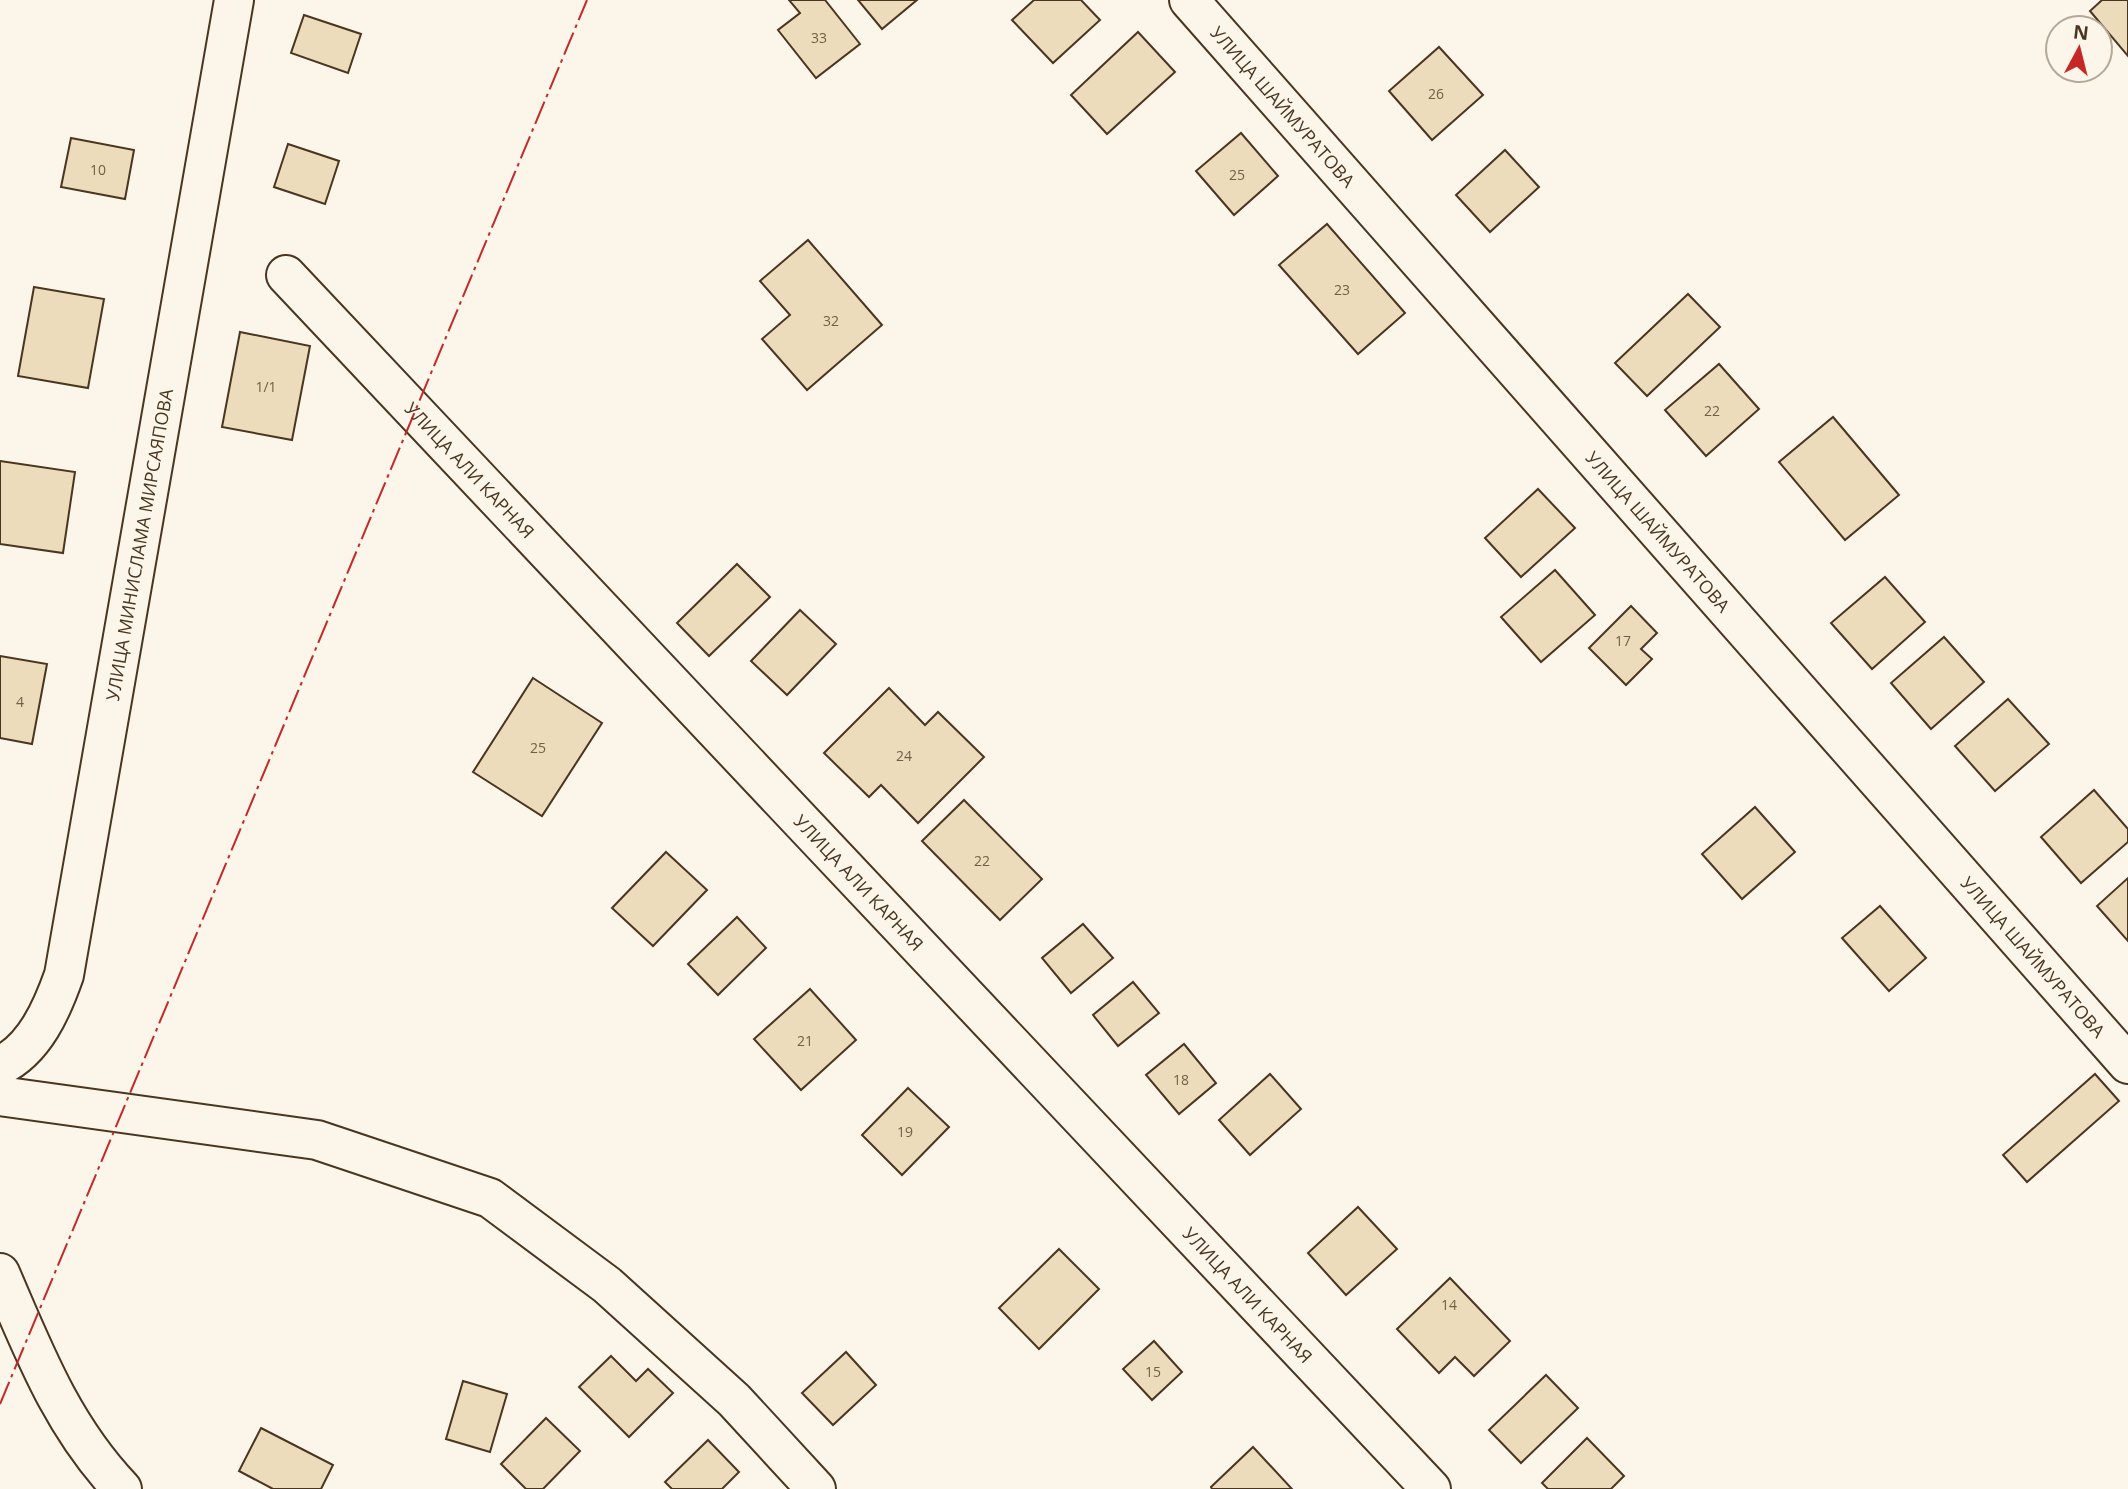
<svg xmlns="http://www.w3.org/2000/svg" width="2128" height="1489" viewBox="0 0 2128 1489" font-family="'Open Sans',sans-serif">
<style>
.building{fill:#ecdcbc;stroke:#4a3520;stroke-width:2}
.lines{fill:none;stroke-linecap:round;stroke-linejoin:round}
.minor-casing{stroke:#4a3520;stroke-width:42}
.minor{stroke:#fbf6e9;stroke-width:38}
.power{stroke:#c62828;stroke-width:2;stroke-dasharray:24 5 3.5 5;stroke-linecap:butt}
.labels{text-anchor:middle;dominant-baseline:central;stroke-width:5;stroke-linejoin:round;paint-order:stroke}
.number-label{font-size:14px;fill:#725f47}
.street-label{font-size:18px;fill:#4a3520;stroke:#fbf6e9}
</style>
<rect width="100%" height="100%" fill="#fbf6e9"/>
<g class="building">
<path d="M789,0H825L860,44L816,78L778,30L800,13Z"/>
<path d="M858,0H917L882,29Z"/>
<path d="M1034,0H1081L1100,20L1053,63L1012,20Z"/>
<path d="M2102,0H2128V56L2090,11Z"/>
<path d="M304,15L361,34L348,73L291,53Z"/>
<path d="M1138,32L1175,72L1107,134L1071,95Z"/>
<path d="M1439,47L1483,95L1432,140L1389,91Z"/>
<path d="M1241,133L1278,176L1234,215L1196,171Z"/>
<path d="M71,138L134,150L125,199L61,187Z"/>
<path d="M288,144L339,161L325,204L274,187Z"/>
<path d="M1505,150L1539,187L1490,232L1456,195Z"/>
<path d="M1327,224L1405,313L1358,354L1279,265Z"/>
<path d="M808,240L882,325L807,390L762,339L790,315L760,281Z"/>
<path d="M34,287L104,299L88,388L18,376Z"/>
<path d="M1688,294L1720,327L1647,396L1615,363Z"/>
<path d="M240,332L310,346L292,440L222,427Z"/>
<path d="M1719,364L1759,409L1706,456L1665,410Z"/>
<path d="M1833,417L1899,495L1845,540L1779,462Z"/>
<path d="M0,461L75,472L63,553L0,544Z"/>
<path d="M1538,489L1575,528L1521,577L1485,538Z"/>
<path d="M737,564L770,597L709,656L677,623Z"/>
<path d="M1555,570L1595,615L1541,662L1501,617Z"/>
<path d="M1885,577L1925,622L1872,669L1831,623Z"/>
<path d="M1631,606L1657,633L1641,649L1652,659L1626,685L1589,648Z"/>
<path d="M800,610L836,644L787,695L751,661Z"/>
<path d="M1944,637L1984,682L1931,729L1891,683Z"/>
<path d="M0,656L47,664L32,744L0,738Z"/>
<path d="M533,678L602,723L542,816L473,772Z"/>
<path d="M889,688L925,725L938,712L984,757L918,823L881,785L869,797L824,753Z"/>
<path d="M2008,699L2049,744L1995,791L1955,746Z"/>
<path d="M2094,790L2128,829V842L2081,883L2041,837Z"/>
<path d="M964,800L1042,879L1000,920L922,841Z"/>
<path d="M1755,807L1795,852L1742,899L1702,854Z"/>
<path d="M666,852L707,890L653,946L612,908Z"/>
<path d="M2128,878V941L2097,906Z"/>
<path d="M1880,906L1926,958L1889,991L1842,938Z"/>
<path d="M737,917L766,948L718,995L688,964Z"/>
<path d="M1083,924L1113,958L1071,993L1042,958Z"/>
<path d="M1133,982L1159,1013L1118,1046L1093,1015Z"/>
<path d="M810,989L856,1040L801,1090L754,1039Z"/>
<path d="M1184,1044L1216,1083L1179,1114L1146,1075Z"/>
<path d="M1270,1074L1301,1109L1250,1155L1219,1120Z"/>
<path d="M2095,1074L2119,1101L2027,1182L2003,1155Z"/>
<path d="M908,1088L949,1127L902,1175L862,1135Z"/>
<path d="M1358,1207L1397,1249L1346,1295L1308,1253Z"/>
<path d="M1059,1249L1099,1289L1039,1349L999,1308Z"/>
<path d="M1450,1278L1510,1341L1474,1376L1455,1357L1439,1373L1397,1329Z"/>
<path d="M1154,1341L1182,1372L1152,1400L1123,1369Z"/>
<path d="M846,1352L876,1385L833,1425L802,1393Z"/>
<path d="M611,1356L636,1381L648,1369L673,1393L629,1437L579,1387Z"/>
<path d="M1546,1375L1578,1408L1521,1463L1489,1430Z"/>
<path d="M463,1381L507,1394L490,1452L446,1439Z"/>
<path d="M546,1418L580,1451L543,1489H526L501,1464Z"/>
<path d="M261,1428L333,1465L321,1489H273L239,1471Z"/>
<path d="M1587,1438L1624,1476L1611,1489H1548L1542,1483Z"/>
<path d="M708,1440L739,1472L722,1489H672L665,1482Z"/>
<path d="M1253,1447L1292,1489H1212L1211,1487Z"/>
</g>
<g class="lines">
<g class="minor-casing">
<g id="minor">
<path id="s1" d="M1189,0L2128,1064"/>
<path id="s2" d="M286,275L1431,1489"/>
<path id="s3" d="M0,1066C35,1049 52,1009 64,975L234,0"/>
<path d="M0,1096L317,1140L490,1198L607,1285L734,1400L816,1489"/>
<path d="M0,1273C34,1352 62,1426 122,1489"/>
</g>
</g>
<use href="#minor" class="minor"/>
<path class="power" d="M0,1404L587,0"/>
</g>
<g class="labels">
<g class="number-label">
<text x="819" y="37">33</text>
<text x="1436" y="93">26</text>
<text x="98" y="169">10</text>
<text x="1237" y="174">25</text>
<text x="1342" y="289">23</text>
<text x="831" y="320">32</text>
<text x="266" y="386">1/1</text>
<text x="1712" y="410">22</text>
<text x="1623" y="640">17</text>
<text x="20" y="701">4</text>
<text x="538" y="747">25</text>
<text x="904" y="755">24</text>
<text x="982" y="860">22</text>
<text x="805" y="1040">21</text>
<text x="1181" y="1079">18</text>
<text x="905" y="1131">19</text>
<text x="1449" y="1304">14</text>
<text x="1153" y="1371">15</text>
</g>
<g class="street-label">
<text stroke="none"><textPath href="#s1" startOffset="142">УЛИЦА ШАЙМУРАТОВА</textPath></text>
<text stroke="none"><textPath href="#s2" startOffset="268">УЛИЦА АЛИ КАРНАЯ</textPath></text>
<text stroke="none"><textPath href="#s1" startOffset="709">УЛИЦА ШАЙМУРАТОВА</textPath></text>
<text stroke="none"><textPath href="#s3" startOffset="551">УЛИЦА МИНИСЛАМА МИРСАЯПОВА</textPath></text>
<text stroke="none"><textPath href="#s2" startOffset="835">УЛИЦА АЛИ КАРНАЯ</textPath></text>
<text stroke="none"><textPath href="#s1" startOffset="1276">УЛИЦА ШАЙМУРАТОВА</textPath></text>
<text stroke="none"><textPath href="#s2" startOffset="1402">УЛИЦА АЛИ КАРНАЯ</textPath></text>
</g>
</g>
<g transform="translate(2079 49) rotate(7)"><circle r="33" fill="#fbf6e9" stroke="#b4a999" stroke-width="2"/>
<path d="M0-5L12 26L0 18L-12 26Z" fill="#c62828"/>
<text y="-10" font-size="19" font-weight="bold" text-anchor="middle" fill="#4a3520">N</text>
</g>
</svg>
